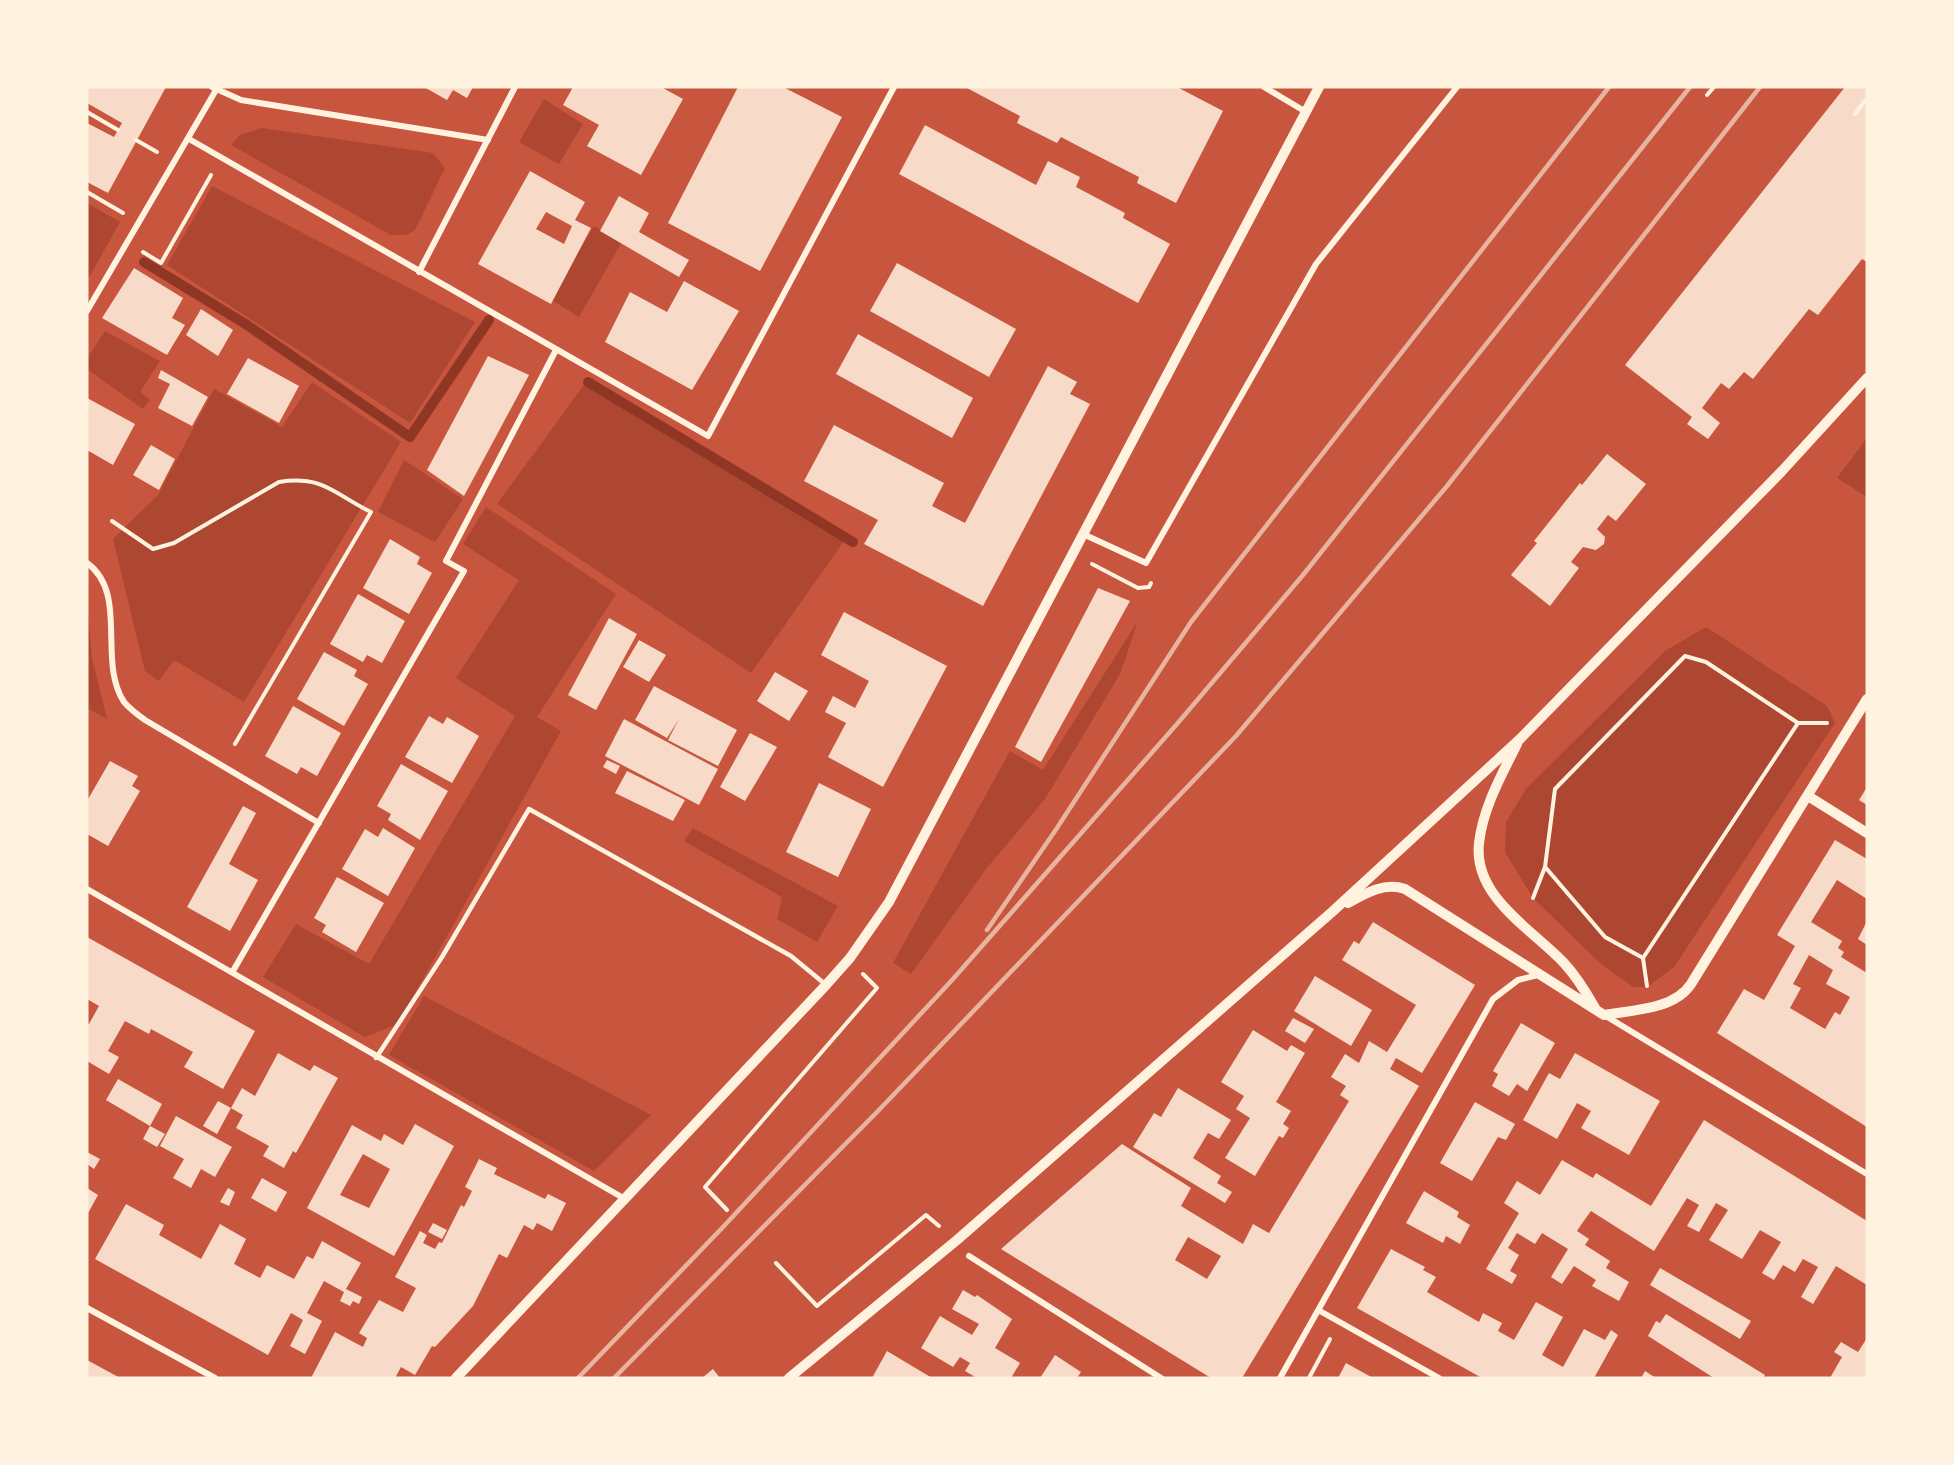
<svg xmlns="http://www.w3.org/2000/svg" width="1954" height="1465" viewBox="0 0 1954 1465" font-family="Quicksand,sans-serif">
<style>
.green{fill:#ae4732}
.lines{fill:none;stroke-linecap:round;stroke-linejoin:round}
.stream{stroke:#8f3625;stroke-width:10}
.building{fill:#f7dbc8;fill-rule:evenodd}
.path{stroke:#fff3e0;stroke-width:4}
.service{stroke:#fff3e0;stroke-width:4.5}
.minor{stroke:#fff3e0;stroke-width:6}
.tertiary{stroke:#fff3e0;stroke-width:10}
.rail{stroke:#e9b49f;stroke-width:4.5}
</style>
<rect width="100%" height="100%" fill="#c8553d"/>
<g class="green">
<path d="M544,99L583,124L559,164L519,142Z"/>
<path d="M262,128L433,153L445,168L415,230L406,235H391L231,145L240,135Z"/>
<path d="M212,186L475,322L410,423L167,265Z"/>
<path d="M87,203L120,222L87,281Z"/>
<path d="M594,226L623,240L579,317L550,299Z"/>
<path d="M105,331L160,361L140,392L150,400L143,409L87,369V359Z"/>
<path d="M312,382L401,442L244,702L174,660L159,681L145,671L113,539L158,495L214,389L282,427Z"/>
<path d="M584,385L844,541L751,673L497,504Z"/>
<path d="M1867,438V497L1837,478Z"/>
<path d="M404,460L463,499L435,542L378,512Z"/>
<path d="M486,507L616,594L537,717L561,731L398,1024L365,1037L263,977L296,924L369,964L515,716L456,678L519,580L463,544Z"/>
<path d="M87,600L92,658L107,719L87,708Z"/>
<path d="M1138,621L1120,674L1045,799L986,869L911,974L893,963L1010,751L1043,770Z"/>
<path d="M1706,627L1827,706L1835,723L1674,967L1647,987H1633L1601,964L1533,898L1505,852L1506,822L1526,789L1665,651Z"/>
<path d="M693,828L838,906L817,942L777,919L782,897L684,841Z"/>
<path d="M424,996L651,1115L594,1171L389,1055Z"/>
</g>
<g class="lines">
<g class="stream">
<path d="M144,262L247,325L410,437L489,320"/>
<path d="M588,382L853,542"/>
</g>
</g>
<g class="building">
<path d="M87,87H166L108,193L87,182V123L114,137L122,123L87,103Z"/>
<path d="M424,87H473L467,98L453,90L447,100Z"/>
<path d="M573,87H661L683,99L641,175L587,146L599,125L563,105Z"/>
<path d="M738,87H783L842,117L760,271L668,223Z"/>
<path d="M965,87H1177L1223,111L1176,203L1137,183L1139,177L1082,148L1061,137L1057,143L1017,123L1020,116Z"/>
<path d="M1845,87H1867V262L1862,259L1818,315L1809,309L1753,379L1744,372L1729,389L1721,383L1702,408L1720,423L1708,439L1687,424L1692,417L1625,365Z"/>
<path d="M925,125L1036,185L1048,161L1080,177L1076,187L1125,213L1123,218L1170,244L1138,303L899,174Z"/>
<path d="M530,171L585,202L575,220L591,228L551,304L478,264ZM546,212L572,226L564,244L536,229Z"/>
<path d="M619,196L649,213L639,232L689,260L679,277L600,231Z"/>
<path d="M897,263L1016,329L989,377L870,311Z"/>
<path d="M134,268L183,298L172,318L185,325L167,355L102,318Z"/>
<path d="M684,281L739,311L692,390L605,342L630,292L667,312Z"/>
<path d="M201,309L233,330L218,356L186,335Z"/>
<path d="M858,334L973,398L952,438L836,374Z"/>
<path d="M488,356L529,375L464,496L427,470Z"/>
<path d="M248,358L299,386L279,423L227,394Z"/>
<path d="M1048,366L1077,382L1070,394L1090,404L983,606L864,544L878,520L804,481L834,425L944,483L932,506L965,523Z"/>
<path d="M161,370L208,397L192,426L158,408L170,384L158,378Z"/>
<path d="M87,398L135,424L113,465L87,450Z"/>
<path d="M151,445L175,459L159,490L133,475Z"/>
<path d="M1607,454L1646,484L1616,521L1608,515L1597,529L1605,537L1604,544L1596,550L1583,547L1571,562L1579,568L1550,606L1511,575L1537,543L1534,541L1580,483L1582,485Z"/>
<path d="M390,539L420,557L417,564L432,573L409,614L363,588Z"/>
<path d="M1098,588L1130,601L1041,762L1015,747Z"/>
<path d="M358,594L405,621L382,663L367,655L363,662L330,644Z"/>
<path d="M844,612L947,666L883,787L828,757L846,723L825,712L833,696L855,708L869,681L821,655Z"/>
<path d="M609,618L637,634L596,710L568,695Z"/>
<path d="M639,640L666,655L649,682L623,667Z"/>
<path d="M324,652L357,670L354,676L368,684L344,726L297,699Z"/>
<path d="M775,672L808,691L789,721L757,701Z"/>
<path d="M654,686L737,730L718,766L668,740L679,719L667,738L635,720Z"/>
<path d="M293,706L341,733L317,776L301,767L297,774L265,756Z"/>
<path d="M429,716L443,724L447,717L479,736L452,783L405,757Z"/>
<path d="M624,719L718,769L699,805L605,756Z"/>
<path d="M750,733L777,747L745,801L720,787Z"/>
<path d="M607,760L620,766L616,774L603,767Z"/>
<path d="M110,761L138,776L132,786L140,791L108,846L87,834V801Z"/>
<path d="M401,764L448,791L420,840L388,820L391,814L377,806Z"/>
<path d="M627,771L685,800L673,821L615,793Z"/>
<path d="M819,783L871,809L838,877L786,852Z"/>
<path d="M1867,787V805L1859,800Z"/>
<path d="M243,806L256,813L229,864L258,880L230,931L187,907Z"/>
<path d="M383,828L415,848L388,896L342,869L365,829L378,837Z"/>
<path d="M1835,840L1867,859V899L1837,880L1811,922L1842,941L1838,948L1844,952L1841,957L1867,973V1127L1717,1033L1744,989L1764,1000L1795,946L1777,935ZM1809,955L1833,970L1826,984L1850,997L1840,1015L1835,1012L1825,1029L1790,1008L1801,988L1793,984Z"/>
<path d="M337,877L384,903L356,952L322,932L326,925L314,918Z"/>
<path d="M1867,921V945L1858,939Z"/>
<path d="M1373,922L1475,985L1422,1073L1396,1058L1390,1069L1419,1086L1242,1378H1211L1001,1249L1122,1144L1191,1188L1181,1206L1243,1244L1253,1224L1269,1233L1349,1101L1340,1095L1346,1086L1331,1077L1345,1054L1359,1063L1369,1041L1387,1052L1416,1005L1342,960L1354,941L1359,944ZM1188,1237L1221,1256L1207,1279L1175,1260Z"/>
<path d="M87,937L255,1031L223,1089L184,1067L193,1052L151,1029L149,1034L125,1021L108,1051L119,1057L109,1074L87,1061V1023L89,1024L99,1006L87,999Z"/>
<path d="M1315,976L1372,1010L1351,1046L1294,1011Z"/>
<path d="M1293,1018L1314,1029L1305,1043L1285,1031Z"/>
<path d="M1521,1023L1555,1043L1527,1091L1517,1084L1509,1096L1492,1086L1498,1074L1493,1071Z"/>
<path d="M1253,1030L1287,1051L1291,1045L1305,1053L1276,1102L1291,1111L1283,1124L1289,1128L1283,1138L1279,1136L1255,1176L1225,1158L1250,1118L1236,1109L1244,1096L1221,1082Z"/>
<path d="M278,1053L310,1071L314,1065L338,1078L296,1153L293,1151L284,1168L263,1156L269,1146L236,1128L243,1115L231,1108L242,1088L255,1096Z"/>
<path d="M1575,1053L1660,1101L1629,1155L1581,1128L1591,1111L1577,1103L1557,1139L1523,1120L1549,1073L1560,1079Z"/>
<path d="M118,1079L162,1104L150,1126L106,1100Z"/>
<path d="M1178,1088L1231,1120L1219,1139L1208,1133L1193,1158L1221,1176L1217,1183L1232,1192L1225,1203L1133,1147L1154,1113L1161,1117Z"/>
<path d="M218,1101L231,1108L217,1134L203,1126Z"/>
<path d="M1475,1102L1515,1124L1506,1140L1498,1137L1472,1181L1440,1163Z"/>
<path d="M176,1116L232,1147L215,1177L201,1169L191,1188L173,1178L184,1159L160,1146Z"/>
<path d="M1704,1120L1867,1221V1285L1836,1266L1813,1304L1801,1297L1818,1267L1803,1259L1795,1272L1783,1265L1774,1280L1762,1273L1781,1242L1760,1230L1742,1259L1709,1240L1728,1210L1716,1203L1699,1232L1687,1226L1699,1205L1687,1198L1654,1251L1591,1211L1583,1222L1577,1231L1589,1239L1585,1245L1610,1261L1606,1268L1629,1282L1619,1301L1592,1286L1596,1280L1574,1266L1562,1284L1551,1277L1568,1249L1542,1233L1535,1244L1517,1233L1508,1248L1519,1255L1510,1271L1517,1275L1512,1284L1486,1269L1519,1213L1504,1203L1517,1181L1540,1195L1562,1160L1593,1178L1596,1173L1651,1206Z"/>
<path d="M415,1124L454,1146L394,1256L307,1208L352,1125L381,1141L384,1134L403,1145ZM363,1154L390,1169L369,1208L340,1195Z"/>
<path d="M150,1126L165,1134L157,1147L143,1139Z"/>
<path d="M87,1152L100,1159L94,1169L87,1164Z"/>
<path d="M479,1159L497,1168L494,1174L545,1199L548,1194L566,1203L552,1231L537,1223L533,1230L524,1225L507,1258L499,1254L473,1306L435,1347L432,1346L415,1375L401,1367L395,1378H311L335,1332L363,1347L367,1338L359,1333L379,1300L403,1312L416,1288L395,1277L420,1231L427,1235L423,1243L435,1249L439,1242L442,1243L461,1205L464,1207L472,1191L465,1187Z"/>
<path d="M262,1178L287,1192L276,1212L251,1198Z"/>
<path d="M87,1188L98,1195L87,1215Z"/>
<path d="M228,1188L235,1192L229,1206L220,1202Z"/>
<path d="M1424,1191L1459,1212L1457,1217L1470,1225L1460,1244L1446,1236L1443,1243L1406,1223Z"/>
<path d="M126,1204L164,1225L159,1235L201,1259L220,1224L246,1239L234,1264L260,1278L267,1265L294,1279L307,1256L313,1259L322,1241L361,1263L346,1289L362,1297L359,1304L353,1301L350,1306L340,1301L344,1292L324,1281L307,1313L322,1321L305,1354L290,1346L303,1320L291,1313L268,1355L95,1259Z"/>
<path d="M433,1223L447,1230L442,1239L428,1232Z"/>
<path d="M1391,1249L1425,1267L1423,1270L1436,1277L1427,1292L1479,1322L1483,1313L1502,1323L1498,1331L1514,1340L1536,1302L1563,1317L1542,1355L1563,1367L1584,1329L1605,1340L1611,1330L1618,1335L1594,1378H1482L1357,1308Z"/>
<path d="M1660,1268L1751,1321L1740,1339L1650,1285Z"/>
<path d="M963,1290L975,1297L977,1295L1012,1319L995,1348L1020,1363L1011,1378H977L965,1371L970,1363L960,1357L953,1367L921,1348L940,1316L972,1335L979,1324L952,1309Z"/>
<path d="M1666,1314L1765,1375L1763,1378H1714L1648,1336L1656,1321L1660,1323Z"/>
<path d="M1867,1338V1378H1830L1842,1357L1834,1352L1841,1342L1858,1352Z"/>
<path d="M887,1351L932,1378H872Z"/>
<path d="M1055,1355L1081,1372L1077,1378H1040Z"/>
<path d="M87,1360L100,1367L120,1378H87Z"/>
<path d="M1346,1363L1373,1378H1338Z"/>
<path d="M713,1369L720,1378H702Z"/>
<path d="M1645,1371L1656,1378H1641Z"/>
</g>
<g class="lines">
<g class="path">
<path d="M1707,95L1714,87"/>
<path d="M87,112L118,130"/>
<path d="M1855,114L1867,98"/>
<path d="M136,140L157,152"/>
<path d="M87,192L123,213"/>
<path d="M143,252L161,263L211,175"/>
<path d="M112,521L153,549L174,543L279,482C323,475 334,494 371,512L235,744"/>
<path d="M1092,564L1138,588L1149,587L1151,583"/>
<path d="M1798,723H1827"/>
<path d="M1546,868L1605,937L1643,958L1647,986"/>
<path d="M1533,898L1545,867L1555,789L1685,656L1706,662L1798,723L1643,958"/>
<path d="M727,1210L705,1187L877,988L863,974"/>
<path d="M776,1263L817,1306L926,1215L939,1226"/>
<path d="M1309,1378L1330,1339"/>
</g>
<path class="service" d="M376,1058L442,957L529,809L791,956L825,984"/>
<g class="minor">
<path d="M212,87L241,100L488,140"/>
<path d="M1264,87L1306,112"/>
<path d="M189,139L708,436L894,87"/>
<path d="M419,272L515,87"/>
<path d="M87,311L216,90"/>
<path d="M1083,534L1146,563L1316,264L1457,87"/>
<path d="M87,563C129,593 97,661 124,702C130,709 138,715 145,720L319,823"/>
<path d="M87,889L625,1199"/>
<path d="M233,971L464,571L446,561L556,350"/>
<path d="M1604,1015L1867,1174"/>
<path d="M969,1256L1161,1378"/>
<path d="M87,1308L215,1378"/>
<path d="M1320,1311L1439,1378"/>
<path d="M1280,1378L1493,999L1518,980L1538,975"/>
</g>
<g class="tertiary">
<path d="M1517,744C1501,776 1483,808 1479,843C1473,897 1532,929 1564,963C1577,977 1586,992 1595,1008"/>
<path d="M1808,796L1867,833"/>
<path d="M1348,903C1366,893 1384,882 1405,889L1604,1015C1632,1010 1674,1010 1691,984L1867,699"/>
<path d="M456,1378L826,985L850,958L889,902L1319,87"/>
<path d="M789,1378L957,1240L1332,912L1520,739L1782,471L1867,378"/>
</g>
<g class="rail">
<path d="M987,930L1057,828L1191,622L1609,87"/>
<path d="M578,1378L724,1226L953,979L1177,724L1303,575L1690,87"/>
<path d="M614,1378L878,1111L1236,736L1447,486L1760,87"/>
</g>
</g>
<rect width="1954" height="1465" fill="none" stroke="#fff3e0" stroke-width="177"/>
</svg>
